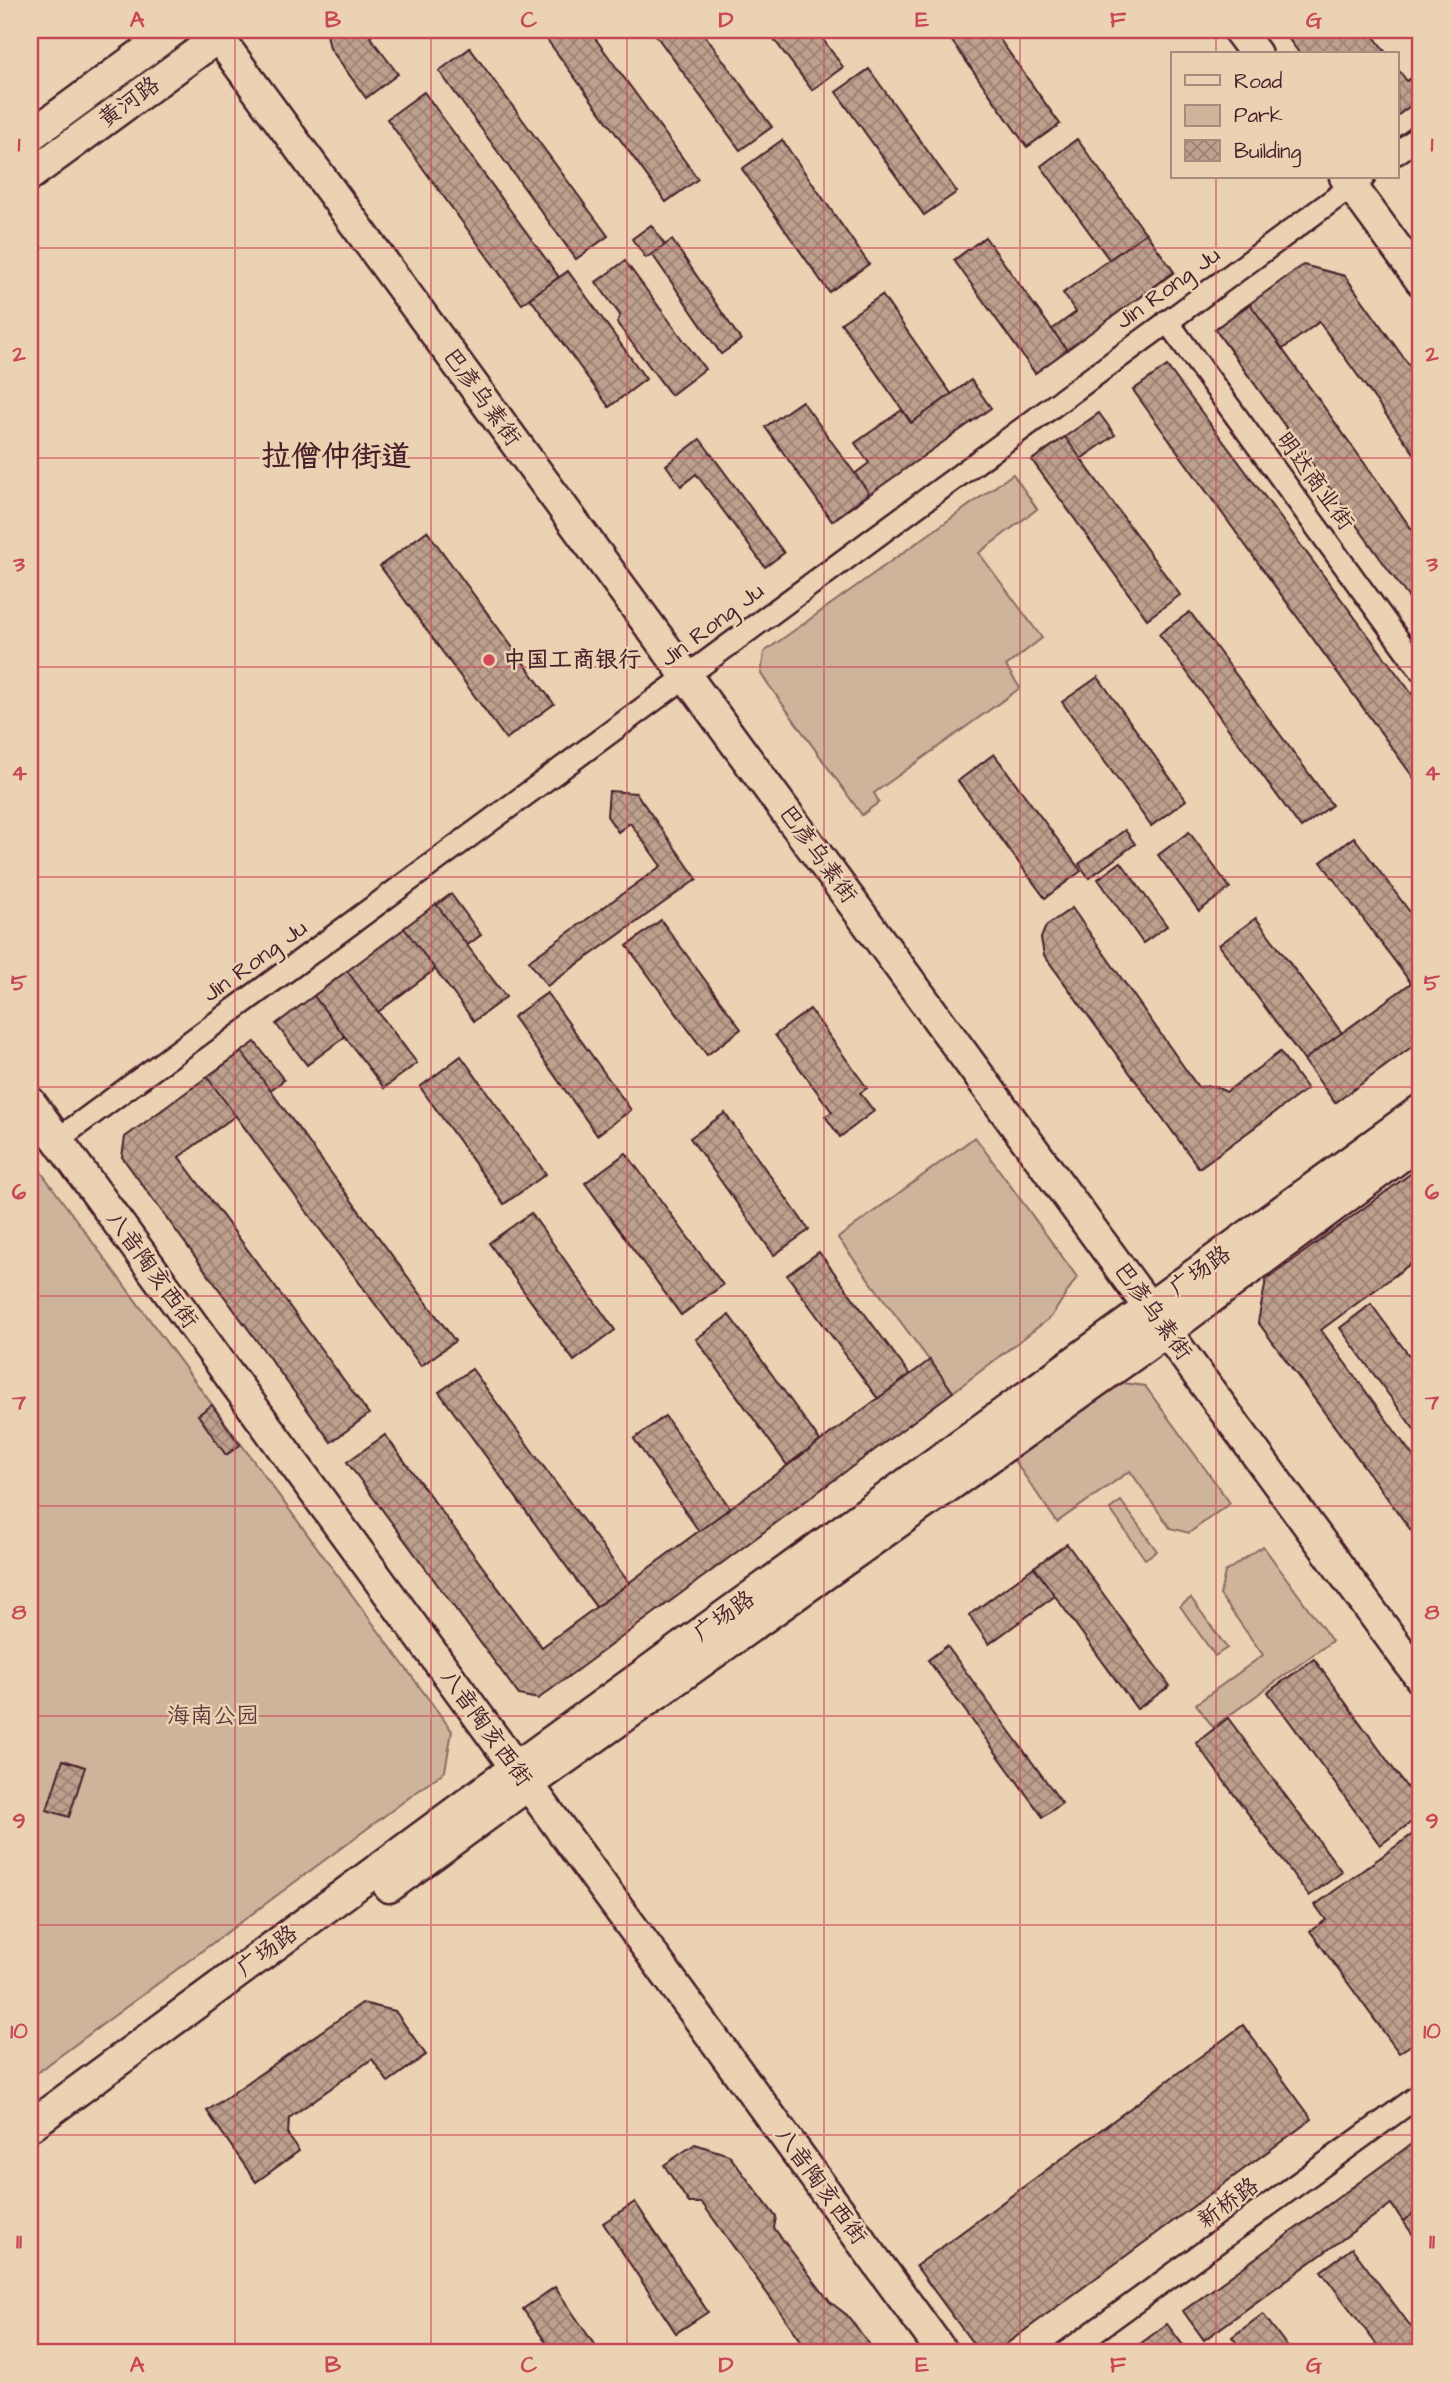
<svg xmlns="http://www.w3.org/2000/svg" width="1451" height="2383" viewBox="0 0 1451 2383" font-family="'Architects Daughter','LXGW WenKai TC',sans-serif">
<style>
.green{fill:#cfb49c;stroke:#8c6a64;stroke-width:2}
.building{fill:url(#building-cross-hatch);stroke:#4a1f2b;stroke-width:2}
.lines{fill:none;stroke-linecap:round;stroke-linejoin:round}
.street-casing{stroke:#4a1f2b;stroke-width:26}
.secondary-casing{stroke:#4a1f2b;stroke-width:35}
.street{stroke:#ead2b2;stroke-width:21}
.secondary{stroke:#ead2b2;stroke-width:30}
.grid{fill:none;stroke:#ca4759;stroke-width:2;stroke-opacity:0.55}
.poi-dot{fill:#d1495b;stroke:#ead2b2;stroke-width:2.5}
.labels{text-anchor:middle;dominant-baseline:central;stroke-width:5;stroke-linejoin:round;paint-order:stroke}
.street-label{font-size:23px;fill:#4a1f2b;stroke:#ead2b2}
.poi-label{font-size:23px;font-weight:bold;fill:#4a1f2b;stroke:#ead2b2;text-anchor:start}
.park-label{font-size:23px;fill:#5e353c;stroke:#ead2b2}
.district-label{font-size:30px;font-weight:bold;fill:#4a1f2b;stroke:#ead2b2}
.neatline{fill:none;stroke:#ca4759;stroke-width:2.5}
.grid-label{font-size:23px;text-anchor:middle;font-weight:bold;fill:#ca4759}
</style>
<defs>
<pattern id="building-cross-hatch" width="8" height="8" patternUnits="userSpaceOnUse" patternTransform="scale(1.75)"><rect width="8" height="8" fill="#bda08d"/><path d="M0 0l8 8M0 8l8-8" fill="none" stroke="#9c8273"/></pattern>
</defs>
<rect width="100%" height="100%" fill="#ead2b2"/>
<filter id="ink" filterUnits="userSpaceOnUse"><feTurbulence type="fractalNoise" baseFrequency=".0143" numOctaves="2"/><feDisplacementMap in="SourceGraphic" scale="14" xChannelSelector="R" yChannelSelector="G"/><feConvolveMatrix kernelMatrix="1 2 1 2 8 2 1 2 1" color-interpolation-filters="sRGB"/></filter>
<g filter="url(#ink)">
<g class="green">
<path d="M1013,474L1037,509L979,553L1042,638L1006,666L1020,688L874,793L879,802L862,815L761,674L764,652Z"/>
<path d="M975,1137L1077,1277L1051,1317L953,1392L838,1238Z"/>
<path d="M30,1157L452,1731L445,1771L30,2078Z"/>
<path d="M1116,1382L1145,1386L1230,1503L1189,1533L1170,1528L1130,1471L1057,1522L1011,1456Z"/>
<path d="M1121,1501L1157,1551L1145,1559L1110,1509Z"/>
<path d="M1263,1546L1332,1641L1213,1727L1196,1704L1263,1655L1220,1595L1225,1572Z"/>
<path d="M1191,1598L1227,1648L1215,1656L1180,1606Z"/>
</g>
<g class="building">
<path d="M326,30H379L370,37L398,74L366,98L330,48Z"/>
<path d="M540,30H589L698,179L666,202Z"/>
<path d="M652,30H701L772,127L740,150Z"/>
<path d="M767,30H816L843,67L812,90Z"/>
<path d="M944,30H993L1060,124L1027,147Z"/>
<path d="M1282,30H1369L1387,54H1300Z"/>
<path d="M470,48L608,236L576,259L439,71Z"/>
<path d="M1397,68L1407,81L1421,71V98L1397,116Z"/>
<path d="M869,69L957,192L924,215L836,92Z"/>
<path d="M424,92L559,277L522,304L387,119Z"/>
<path d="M1077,139L1174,272L1138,299L1041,166Z"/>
<path d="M782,140L869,264L829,292L742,169Z"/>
<path d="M651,225L665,245L646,258L632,239Z"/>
<path d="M1146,233L1174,272L1035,373L1021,352L1076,312L1063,293Z"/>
<path d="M985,237L1067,350L1035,373L954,260Z"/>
<path d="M672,240L741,340L721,354L652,254Z"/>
<path d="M625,261L705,369L671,395L617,323L620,315L596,282Z"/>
<path d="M1303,265L1345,276L1421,382V463L1319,322L1248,375L1215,329Z"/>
<path d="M568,271L646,379L609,407L530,298Z"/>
<path d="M882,295L971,422L931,450L841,323Z"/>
<path d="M1250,304L1421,542V615L1215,329Z"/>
<path d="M1167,366L1421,706V788L1133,390Z"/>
<path d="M971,380L991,408L832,521L818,501L869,463L855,443L902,410L911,423Z"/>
<path d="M802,401L869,493L832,521L765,427Z"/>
<path d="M1099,413L1115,435L1048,482L1032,460Z"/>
<path d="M1065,437L1180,595L1147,619L1032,460Z"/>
<path d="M700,439L784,553L765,567L696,474L681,486L666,465Z"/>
<path d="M427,531L554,704L506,739L380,566Z"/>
<path d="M1190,612L1332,805L1301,828L1159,634Z"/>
<path d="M1098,677L1186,800L1151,826L1062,702Z"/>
<path d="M994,754L1081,871L1045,898L958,781Z"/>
<path d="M609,791L636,793L697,879L547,986L529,961L661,866L630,823L618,832L607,816Z"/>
<path d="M1125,830L1135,844L1089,878L1079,864Z"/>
<path d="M1189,832L1230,888L1199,911L1158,855Z"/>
<path d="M1354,837L1421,927V976L1411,983L1321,862Z"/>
<path d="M1121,862L1167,926L1143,943L1098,879Z"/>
<path d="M451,894L481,935L307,1065L276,1024Z"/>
<path d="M436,904L506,997L474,1021L404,928Z"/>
<path d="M1072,908L1198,1087L1215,1086L1226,1092L1280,1052L1307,1089L1199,1168L1044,955L1041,938L1046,926Z"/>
<path d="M1256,918L1342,1033L1304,1060L1219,945Z"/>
<path d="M661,920L741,1029L707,1055L627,946Z"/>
<path d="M347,971L417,1063L384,1088L314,996Z"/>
<path d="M1421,976V1040L1335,1103L1304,1060Z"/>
<path d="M547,993L631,1110L597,1135L513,1017Z"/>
<path d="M810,1009L867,1088L860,1093L874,1111L840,1137L825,1116L832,1112L775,1035Z"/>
<path d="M255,1042L284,1080L179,1157L369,1414L331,1442L122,1157L125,1137Z"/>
<path d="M242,1052L455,1341L421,1366L207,1077Z"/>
<path d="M461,1056L546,1174L504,1204L420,1087Z"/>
<path d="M725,1113L809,1230L774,1255L690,1138Z"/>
<path d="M626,1153L723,1285L681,1315L585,1183Z"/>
<path d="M1421,1166V1256L1321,1330L1421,1467V1544L1258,1322L1266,1280Z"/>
<path d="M531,1213L615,1330L574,1361L489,1243Z"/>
<path d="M819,1252L910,1375L878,1399L787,1275Z"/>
<path d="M1371,1304L1421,1372V1439L1340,1328Z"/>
<path d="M729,1315L820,1441L787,1465L696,1339Z"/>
<path d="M930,1360L953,1392L538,1699L519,1695L347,1462L385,1435L542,1647Z"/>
<path d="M472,1369L629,1583L596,1607L439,1392Z"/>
<path d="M212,1405L240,1445L226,1455L198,1415Z"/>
<path d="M665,1416L730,1508L699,1531L634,1439Z"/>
<path d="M1067,1544L1170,1686L1137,1709L1034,1567Z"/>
<path d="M1034,1567L1055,1596L989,1644L969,1615Z"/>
<path d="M947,1646L1062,1803L1043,1817L928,1660Z"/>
<path d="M1314,1659L1421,1807V1815L1380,1845L1268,1692Z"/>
<path d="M1228,1718L1342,1872L1309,1896L1196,1743Z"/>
<path d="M63,1760L85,1767L69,1817L47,1810Z"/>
<path d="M1421,1828V2038L1399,2053L1310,1931L1326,1920L1315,1905Z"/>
<path d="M362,2003L395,2011L426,2055L388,2082L372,2059L289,2118L288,2135L299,2151L256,2182L207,2111Z"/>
<path d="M1243,2025L1312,2119L994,2353H980L916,2266Z"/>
<path d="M1421,2137V2208L1403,2221L1391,2204L1204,2340L1183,2311Z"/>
<path d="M695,2144L729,2155L776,2217L774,2228L830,2302L847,2315L876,2353H810L702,2203H689L664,2165Z"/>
<path d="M635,2202L708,2312L676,2333L603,2223Z"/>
<path d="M1421,2208V2246L1403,2221Z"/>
<path d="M1352,2248L1421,2340V2353H1383L1321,2271Z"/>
<path d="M555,2287L600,2353H553L523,2309Z"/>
<path d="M1263,2314L1292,2353H1244L1232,2337Z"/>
<path d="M1167,2324L1189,2353H1128Z"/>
</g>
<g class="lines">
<g class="street-casing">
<g id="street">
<path d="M1397,153L1421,135"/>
<path d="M1167,321L1421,671"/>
<path d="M57,1140L1364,177"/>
<path d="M1065,2353L1421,2094"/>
</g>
</g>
<g class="secondary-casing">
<g id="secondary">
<path d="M213,30L1421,1679"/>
<path d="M1238,30L1256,54"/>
<path d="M30,136L174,30"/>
<path d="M30,175L228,30"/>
<path d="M1345,177L1421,281"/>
<path d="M30,1102L943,2353"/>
<path d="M389,1887L528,1785L1167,1331L1421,1141"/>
<path d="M30,2126L515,1768L1421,1110"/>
</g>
</g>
<use href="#street" class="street"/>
<use href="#secondary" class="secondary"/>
</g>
</g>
<path class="grid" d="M235,30V2353M431,30V2353M627,30V2353M824,30V2353M1020,30V2353M1216,30V54M1216,177V2353M30,248H1421M30,458H1421M30,667H1421M30,877H1421M30,1087H1421M30,1296H1421M30,1506H1421M30,1716H1421M30,1925H1421M30,2135H1421"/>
<circle class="poi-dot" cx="489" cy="660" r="7"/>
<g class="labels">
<g class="street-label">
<text transform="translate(129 102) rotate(-36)">黄河路</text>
<text transform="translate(1168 288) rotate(-36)">Jin Rong Ju</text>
<text transform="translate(482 397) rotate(54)">巴彦乌素街</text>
<text transform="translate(1315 481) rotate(54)">明达商业街</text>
<text transform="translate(712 625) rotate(-37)">Jin Rong Ju</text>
<text transform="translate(818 854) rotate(54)">巴彦乌素街</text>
<text transform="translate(255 961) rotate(-36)">Jin Rong Ju</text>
<text transform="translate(152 1270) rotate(54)">八音陶亥西街</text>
<text transform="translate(1200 1271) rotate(-36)">广场路</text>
<text transform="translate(1153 1311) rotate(54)">巴彦乌素街</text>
<text transform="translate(724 1616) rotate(-36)">广场路</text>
<text transform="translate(486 1728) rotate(54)">八音陶亥西街</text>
<text transform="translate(267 1951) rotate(-37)">广场路</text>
<text transform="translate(821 2186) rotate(54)">八音陶亥西街</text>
<text transform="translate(1228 2203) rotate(-36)">新桥路</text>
</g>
<g class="poi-label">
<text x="503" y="660">中国工商银行</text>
</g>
<g class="park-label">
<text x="213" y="1716">海南公园</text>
</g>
<g class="district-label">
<text x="336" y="457">拉僧仲街道</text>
</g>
</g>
<rect width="1451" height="2383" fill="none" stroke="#ead2b2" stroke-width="77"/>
<rect x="1171" y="52" width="228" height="126" fill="#ead2b2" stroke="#aa8a7c" stroke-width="2"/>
<rect x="1185" y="75" width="35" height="10" fill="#ead2b2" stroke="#aa8a7c" stroke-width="2"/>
<text x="1234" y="88" font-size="21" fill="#4a1f2b">Road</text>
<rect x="1185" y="105" width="35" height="21" fill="#cfb49c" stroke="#aa8a7c" stroke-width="2"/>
<text x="1234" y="122" font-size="21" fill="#4a1f2b">Park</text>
<rect x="1185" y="140" width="35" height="21" fill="url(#building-cross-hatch)" stroke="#aa8a7c" stroke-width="2"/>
<text x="1234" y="158" font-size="21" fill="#4a1f2b">Building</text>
<rect x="38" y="38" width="1374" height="2306" class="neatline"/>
<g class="grid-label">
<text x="137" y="27">A</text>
<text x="333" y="27">B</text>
<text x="529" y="27">C</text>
<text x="726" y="27">D</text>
<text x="922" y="27">E</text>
<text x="1118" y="27">F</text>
<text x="1314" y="27">G</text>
<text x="19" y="151">1</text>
<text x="1432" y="151">1</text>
<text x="19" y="361">2</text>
<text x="1432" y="361">2</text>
<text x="19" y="571">3</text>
<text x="1432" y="571">3</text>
<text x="19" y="780">4</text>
<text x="1432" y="780">4</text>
<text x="19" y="990">5</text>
<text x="1432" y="990">5</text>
<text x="19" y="1199">6</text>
<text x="1432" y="1199">6</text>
<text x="19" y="1409">7</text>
<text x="1432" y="1409">7</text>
<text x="19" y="1619">8</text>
<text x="1432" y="1619">8</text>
<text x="19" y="1828">9</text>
<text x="1432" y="1828">9</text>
<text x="19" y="2038">10</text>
<text x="1432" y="2038">10</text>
<text x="19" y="2248">11</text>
<text x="1432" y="2248">11</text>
<text x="137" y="2372">A</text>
<text x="333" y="2372">B</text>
<text x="529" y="2372">C</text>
<text x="726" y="2372">D</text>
<text x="922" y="2372">E</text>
<text x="1118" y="2372">F</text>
<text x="1314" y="2372">G</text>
</g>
</svg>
